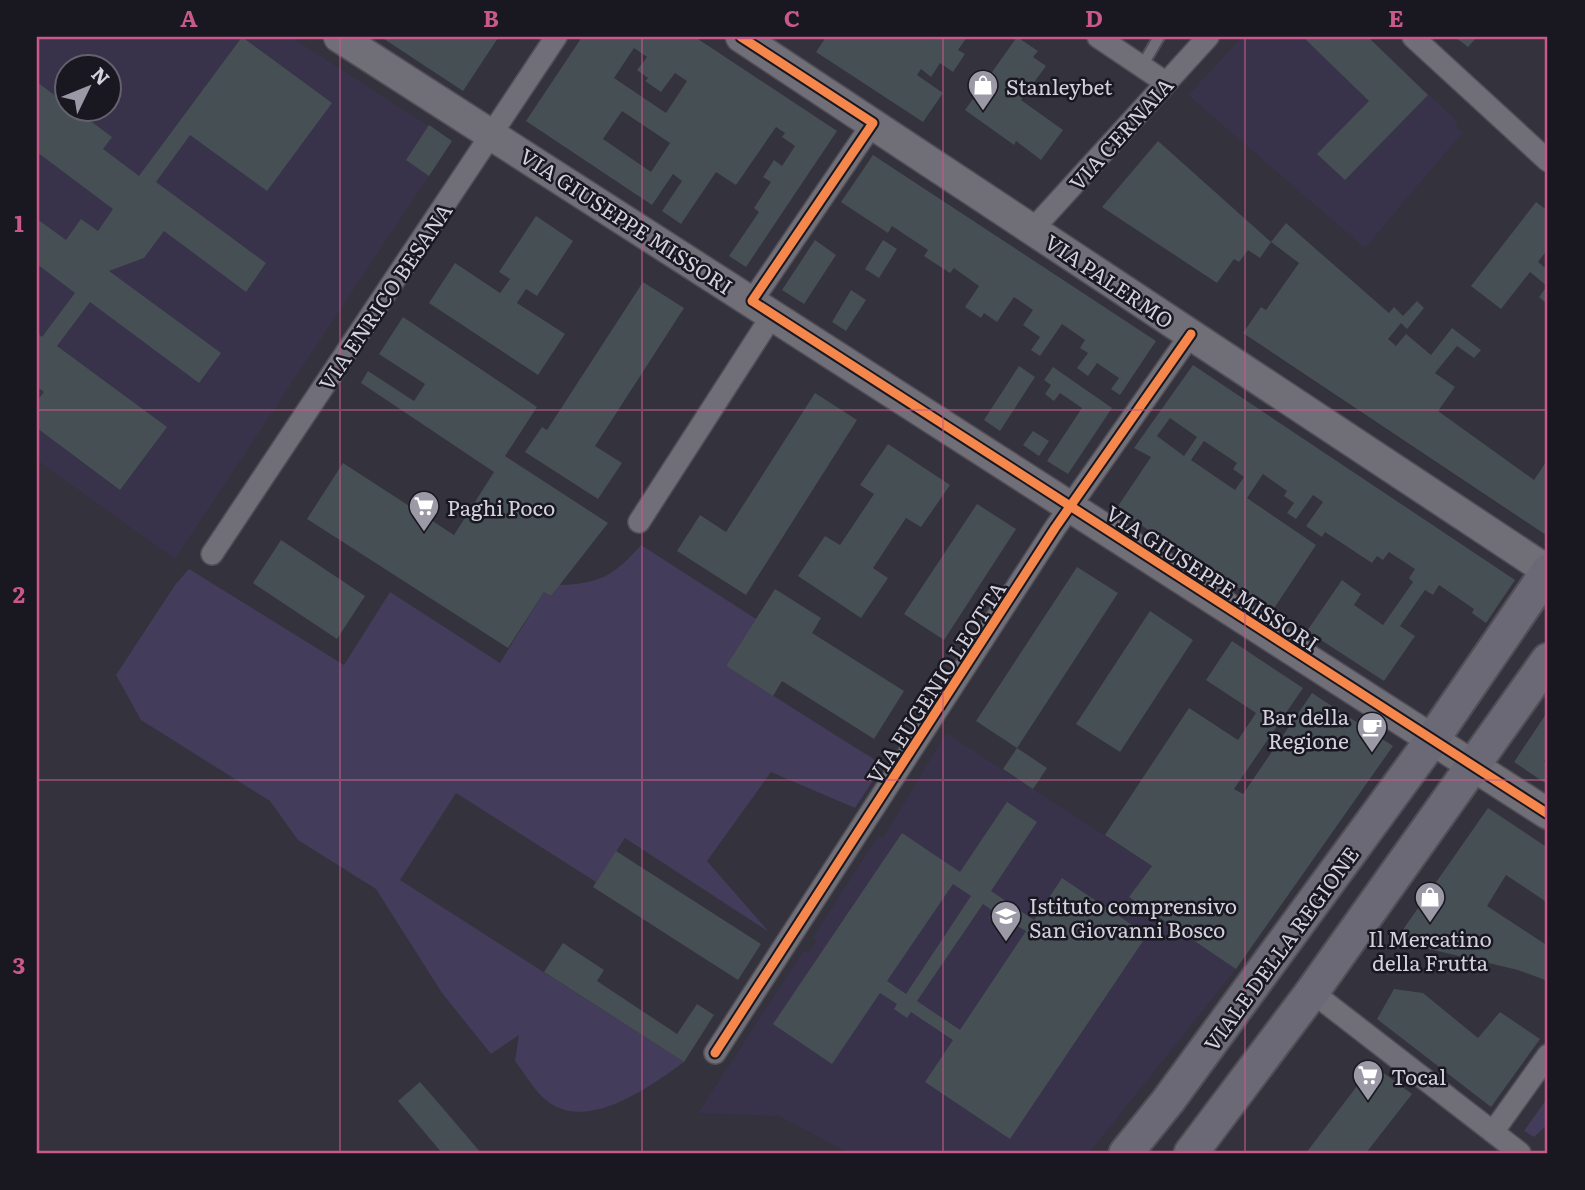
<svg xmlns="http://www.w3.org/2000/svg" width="1585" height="1190" viewBox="0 0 1585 1190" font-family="Literata,serif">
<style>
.built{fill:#38334b;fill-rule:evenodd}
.green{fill:#443c5b}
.building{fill:#464f53;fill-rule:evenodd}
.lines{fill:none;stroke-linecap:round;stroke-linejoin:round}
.service-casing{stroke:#504e57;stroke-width:14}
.minor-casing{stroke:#504e57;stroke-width:24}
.secondary-casing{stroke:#504e57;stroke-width:33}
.primary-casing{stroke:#504e57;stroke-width:37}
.service{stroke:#706e77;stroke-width:10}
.minor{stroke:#706e77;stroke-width:21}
.secondary{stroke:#706e77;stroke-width:30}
.primary{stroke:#6b6975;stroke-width:33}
.cycleway-casing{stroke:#191720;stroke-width:13}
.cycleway{stroke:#f5874c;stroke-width:9}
.grid{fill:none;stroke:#c85989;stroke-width:2;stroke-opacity:0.55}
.labels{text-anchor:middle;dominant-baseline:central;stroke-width:5;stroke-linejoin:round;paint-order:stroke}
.poi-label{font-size:21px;fill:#d3d1de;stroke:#191720;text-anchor:start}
.street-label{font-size:21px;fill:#d3d1de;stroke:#191720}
.neatline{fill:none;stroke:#c85989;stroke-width:2.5}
.grid-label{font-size:23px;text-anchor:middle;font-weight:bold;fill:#c85989}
</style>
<rect width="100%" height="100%" fill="#34323c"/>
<g class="built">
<path d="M37,37H291L452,141L175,559L37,460ZM66,66H108V108H66Z"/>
<path d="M1242,37H1368L1458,122L1455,126L1462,133L1365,248L1188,95Z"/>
<path d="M946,733L1152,866L1130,897L1236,969L1089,1153H849L779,1116L698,1113L804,950L809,953L817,940L813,937L878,836L883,838Z"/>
</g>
<g class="green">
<path d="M641,545L756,619L726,666L883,765L855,808L771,772L707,861L769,932L625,838L596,882L456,793L400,880L684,1062C652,1085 591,1131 550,1103C535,1093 526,1075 515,1061L519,1035L491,1054L442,993L376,889L298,840L270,801L141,720L116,675L175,585L189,569L344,665L390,592L500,663L544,592L551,596L559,585C600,584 615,575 641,545Z"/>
<path d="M1548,1097V1124L1534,1137L1524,1131Z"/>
</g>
<g class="building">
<path d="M242,37L332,103L267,191L190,135L156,182L266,263L246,292L164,231L144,258L109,271L221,353L199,383L90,302L57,346L167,427L120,490L37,428V401L44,392L37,387V333L42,337L75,293L37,264V219L66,240L81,219L98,231L113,209L37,152V82L66,104V108H73L112,137L103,149L139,176Z"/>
<path d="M381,37H496L498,38L463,91Z"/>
<path d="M582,37H695L837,131L746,267L729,256L759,212L754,208L771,182L763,177L774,160L782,166L795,146L782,137L785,133L776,127L736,185L716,172L681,224L662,211L682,181L673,174L652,205L526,121ZM634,48L647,57L637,70L648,78L645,81L661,92L675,73L687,81L666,113L614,78ZM622,111L670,143L651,172L603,139Z"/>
<path d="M826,37H967L958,50L965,54L953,72L940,63L931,77L921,69L917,75L943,93L923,122L816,52Z"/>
<path d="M1017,37L1038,51L1033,57L1046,66L1021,100L1063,130L1041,160L1016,141L1014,145L965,110Z"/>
<path d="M1303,37H1368L1428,95L1345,180L1317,154L1369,101Z"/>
<path d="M1455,37H1477L1468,47Z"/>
<path d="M429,125L452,141L429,176L406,160Z"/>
<path d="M1158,141L1271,242L1286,223L1389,313L1394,307L1403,316L1417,301L1424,308L1407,329L1401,323L1388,339L1396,346L1406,334L1431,355L1452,328L1481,350L1474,358L1457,346L1435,373L1455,387L1438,411L1534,480L1548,459L1546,535L1243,333L1261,307L1266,310L1299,263L1271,242L1260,258L1248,250L1239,262L1234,259L1217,283L1102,207Z"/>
<path d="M873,155L1156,341L1120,395L1111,389L1119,378L1097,363L1088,376L1077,368L1088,353L1080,348L1085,340L1062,324L1040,356L1031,350L1040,337L1023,325L1033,310L1014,297L997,322L984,313L981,318L965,307L979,286L954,268L950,273L933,262L924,256L928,250L892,226L888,233L841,202Z"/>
<path d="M1536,202L1548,211V249L1538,262L1548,270V305L1539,297L1547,286L1530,272L1501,309L1471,286Z"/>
<path d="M536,216L573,241L537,296L526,289L517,303L565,334L538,375L429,303L455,263L500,293L510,279L499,272Z"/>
<path d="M815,240L836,255L804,304L782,290Z"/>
<path d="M883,240L897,249L879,278L865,269Z"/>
<path d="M643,282L684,308L595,446L622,463L598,499L525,452L542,427L547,430Z"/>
<path d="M851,290L866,300L846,331L832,322Z"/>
<path d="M403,317L537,407L505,456L608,523L551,596L544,592L508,648L307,519L343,463L454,535L494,472L361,383L368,371L414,401L425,384L379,354Z"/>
<path d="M1193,365L1515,580L1486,623L1472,613L1474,609L1439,585L1433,595L1425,590L1400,626L1415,636L1384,681L1307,631L1342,580L1361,594L1354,605L1383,625L1413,582L1409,578L1415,569L1389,552L1383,560L1377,556L1372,563L1325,532L1322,537L1306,526L1323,502L1313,495L1296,519L1287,513L1294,503L1284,496L1287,491L1263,474L1247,498L1316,545L1273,610L1116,509L1151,457L1134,448ZM1170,418L1197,437L1184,456L1157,436ZM1204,441L1237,463L1233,469L1244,477L1235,490L1191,460Z"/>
<path d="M1019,366L1035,377L1000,431L984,420Z"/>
<path d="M1053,367L1112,408L1068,474L1047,461L1082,408L1060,393L1054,401L1045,394L1051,385L1044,380Z"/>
<path d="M815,393L857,420L746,595L677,551L700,515L726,532Z"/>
<path d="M1033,431L1049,441L1039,456L1023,445Z"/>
<path d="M888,444L950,485L921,527L906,518L873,568L888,578L861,618L798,576L825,536L840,545L874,494L860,485Z"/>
<path d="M977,504L1016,529L944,640L904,614Z"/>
<path d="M281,540L365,596L337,639L253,583Z"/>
<path d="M1077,567L1118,593L1017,748L976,721Z"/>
<path d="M775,589L821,618L812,633L904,691L874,739L782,681L773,696L726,666Z"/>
<path d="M1150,611L1193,640L1120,752L1076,724Z"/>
<path d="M1232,641L1303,688L1234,789L1243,794L1312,693L1393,746L1236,969L1129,897L1152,866L1105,835L1189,708L1238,740L1256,713L1206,680Z"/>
<path d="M1548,711V755L1544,761L1548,765V785L1514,762Z"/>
<path d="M1017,748L1047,768L1033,789L1003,769Z"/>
<path d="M1007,802L1037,822L991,891L1034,920L1062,878L1147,935L1010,1139L925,1082L953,1040L911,1012L907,1018L894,1009L897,1004L880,993L832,1064L773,1024L902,833L960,872ZM953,884L971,896L906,994L887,981ZM983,904L993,911L989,918L1009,931L1014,924L1026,931L960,1030L917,1001Z"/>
<path d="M1488,808L1548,848V903L1506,875L1487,906L1548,946V981L1518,970L1395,941Z"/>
<path d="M616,851L761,944L738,980L593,887Z"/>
<path d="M563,943L604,970L597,981L677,1034L697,1004L714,1015L684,1062L544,972Z"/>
<path d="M1394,989L1423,993L1478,1038L1500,1012L1540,1039L1491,1107L1377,1019Z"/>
<path d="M1373,1065L1412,1094L1366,1153H1306Z"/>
<path d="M420,1082L441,1106L481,1153H442L398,1101Z"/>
</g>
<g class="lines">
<g class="service-casing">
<path id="service" d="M1142,66L1159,37"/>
</g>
<g class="minor-casing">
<g id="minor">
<path d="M1098,37L1165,82"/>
<path d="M1413,37L1548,161"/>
<path d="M1033,229L1208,37"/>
<path d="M752,301L873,123"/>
<path d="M639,522L773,314"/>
<path d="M212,554L556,37"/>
<path d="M1312,992L1520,1153"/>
<path d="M715,1053L1055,528L1191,334"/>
<path d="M1493,1132L1548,1055"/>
</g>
</g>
<g class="secondary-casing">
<g id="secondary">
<path d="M339,37L1548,814"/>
<path d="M741,37L1548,571"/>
</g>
</g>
<g class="primary-casing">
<g id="primary">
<path d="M1126,1153L1168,1101L1432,740L1548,571"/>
<path d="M1191,1153L1312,992L1548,660"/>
</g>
</g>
<use href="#service" class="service"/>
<use href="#minor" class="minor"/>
<use href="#secondary" class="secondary"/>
<use href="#primary" class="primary"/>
<g class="cycleway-casing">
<g id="cycleway">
<path d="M741,37L873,123L752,301L1548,814"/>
<path d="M715,1053L1055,528L1191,334"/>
</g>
</g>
<use href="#cycleway" class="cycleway"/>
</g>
<path class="grid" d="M340,37V1153M642,37V1153M943,37V1153M1245,37V1153M37,410H1548M37,780H1548"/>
<defs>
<g id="shop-pin" transform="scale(1.575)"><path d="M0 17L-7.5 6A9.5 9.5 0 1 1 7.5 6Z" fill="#9b99a5" stroke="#191720"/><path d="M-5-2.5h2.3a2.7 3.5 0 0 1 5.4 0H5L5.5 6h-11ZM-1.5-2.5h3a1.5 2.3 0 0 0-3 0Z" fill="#fff"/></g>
<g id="supermarket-pin" transform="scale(1.575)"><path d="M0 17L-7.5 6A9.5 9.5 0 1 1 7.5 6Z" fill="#9b99a5" stroke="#191720"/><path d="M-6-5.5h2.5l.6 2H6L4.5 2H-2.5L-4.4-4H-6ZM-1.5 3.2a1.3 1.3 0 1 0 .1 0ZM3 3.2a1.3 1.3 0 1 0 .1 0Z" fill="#fff"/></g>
<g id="cafe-pin" transform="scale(1.575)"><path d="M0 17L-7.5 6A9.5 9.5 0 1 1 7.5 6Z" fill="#9b99a5" stroke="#191720"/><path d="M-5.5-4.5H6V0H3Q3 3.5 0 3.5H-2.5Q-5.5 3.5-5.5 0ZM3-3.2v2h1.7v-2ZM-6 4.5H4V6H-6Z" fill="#fff"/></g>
<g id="school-pin" transform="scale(1.575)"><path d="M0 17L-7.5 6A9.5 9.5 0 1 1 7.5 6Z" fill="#9b99a5" stroke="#191720"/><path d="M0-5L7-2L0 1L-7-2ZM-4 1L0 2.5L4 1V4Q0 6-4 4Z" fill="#fff"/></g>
</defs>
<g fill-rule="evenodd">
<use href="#shop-pin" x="983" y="85"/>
<use href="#supermarket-pin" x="424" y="506"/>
<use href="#cafe-pin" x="1372" y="727"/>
<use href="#shop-pin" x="1430" y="897"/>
<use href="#school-pin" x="1006" y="916"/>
<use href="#supermarket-pin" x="1368" y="1075"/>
</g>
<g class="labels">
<g class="poi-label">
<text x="1006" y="85">Stanleybet</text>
<text x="447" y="506">Paghi Poco</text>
<text x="1349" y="715" text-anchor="end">Bar della<tspan x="1349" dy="24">Regione</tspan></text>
<text x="1029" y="904">Istituto comprensivo<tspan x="1029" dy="24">San Giovanni Bosco</tspan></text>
<text x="1430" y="937" text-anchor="middle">Il Mercatino<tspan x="1430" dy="24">della Frutta</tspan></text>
<text x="1391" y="1075">Tocal</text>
</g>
<g class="street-label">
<text transform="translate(1120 133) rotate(-48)">VIA CERNAIA</text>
<text transform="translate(627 220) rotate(33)">VIA GIUSEPPE MISSORI</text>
<text transform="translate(1110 280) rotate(34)">VIA PALERMO</text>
<text transform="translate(384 296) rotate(-56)">VIA ENRICO BESANA</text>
<text transform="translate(1213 577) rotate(33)">VIA GIUSEPPE MISSORI</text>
<text transform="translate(935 682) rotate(-57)">VIA EUGENIO LEOTTA</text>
<text transform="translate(1280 948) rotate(-54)">VIALE DELLA REGIONE</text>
</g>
</g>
<rect width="1585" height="1190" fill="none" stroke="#191720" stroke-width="77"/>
<g transform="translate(88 88) rotate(47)"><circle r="33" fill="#191720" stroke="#63616c" stroke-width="2"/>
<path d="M0-5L12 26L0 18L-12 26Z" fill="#9b99a5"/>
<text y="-10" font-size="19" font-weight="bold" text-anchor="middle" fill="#d3d1de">N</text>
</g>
<rect x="38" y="38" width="1508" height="1114" class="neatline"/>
<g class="grid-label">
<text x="189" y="27">A</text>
<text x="491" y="27">B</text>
<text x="792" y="27">C</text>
<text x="1094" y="27">D</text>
<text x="1396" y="27">E</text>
<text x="19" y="232">1</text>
<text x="19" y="603">2</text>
<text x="19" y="974">3</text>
</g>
</svg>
